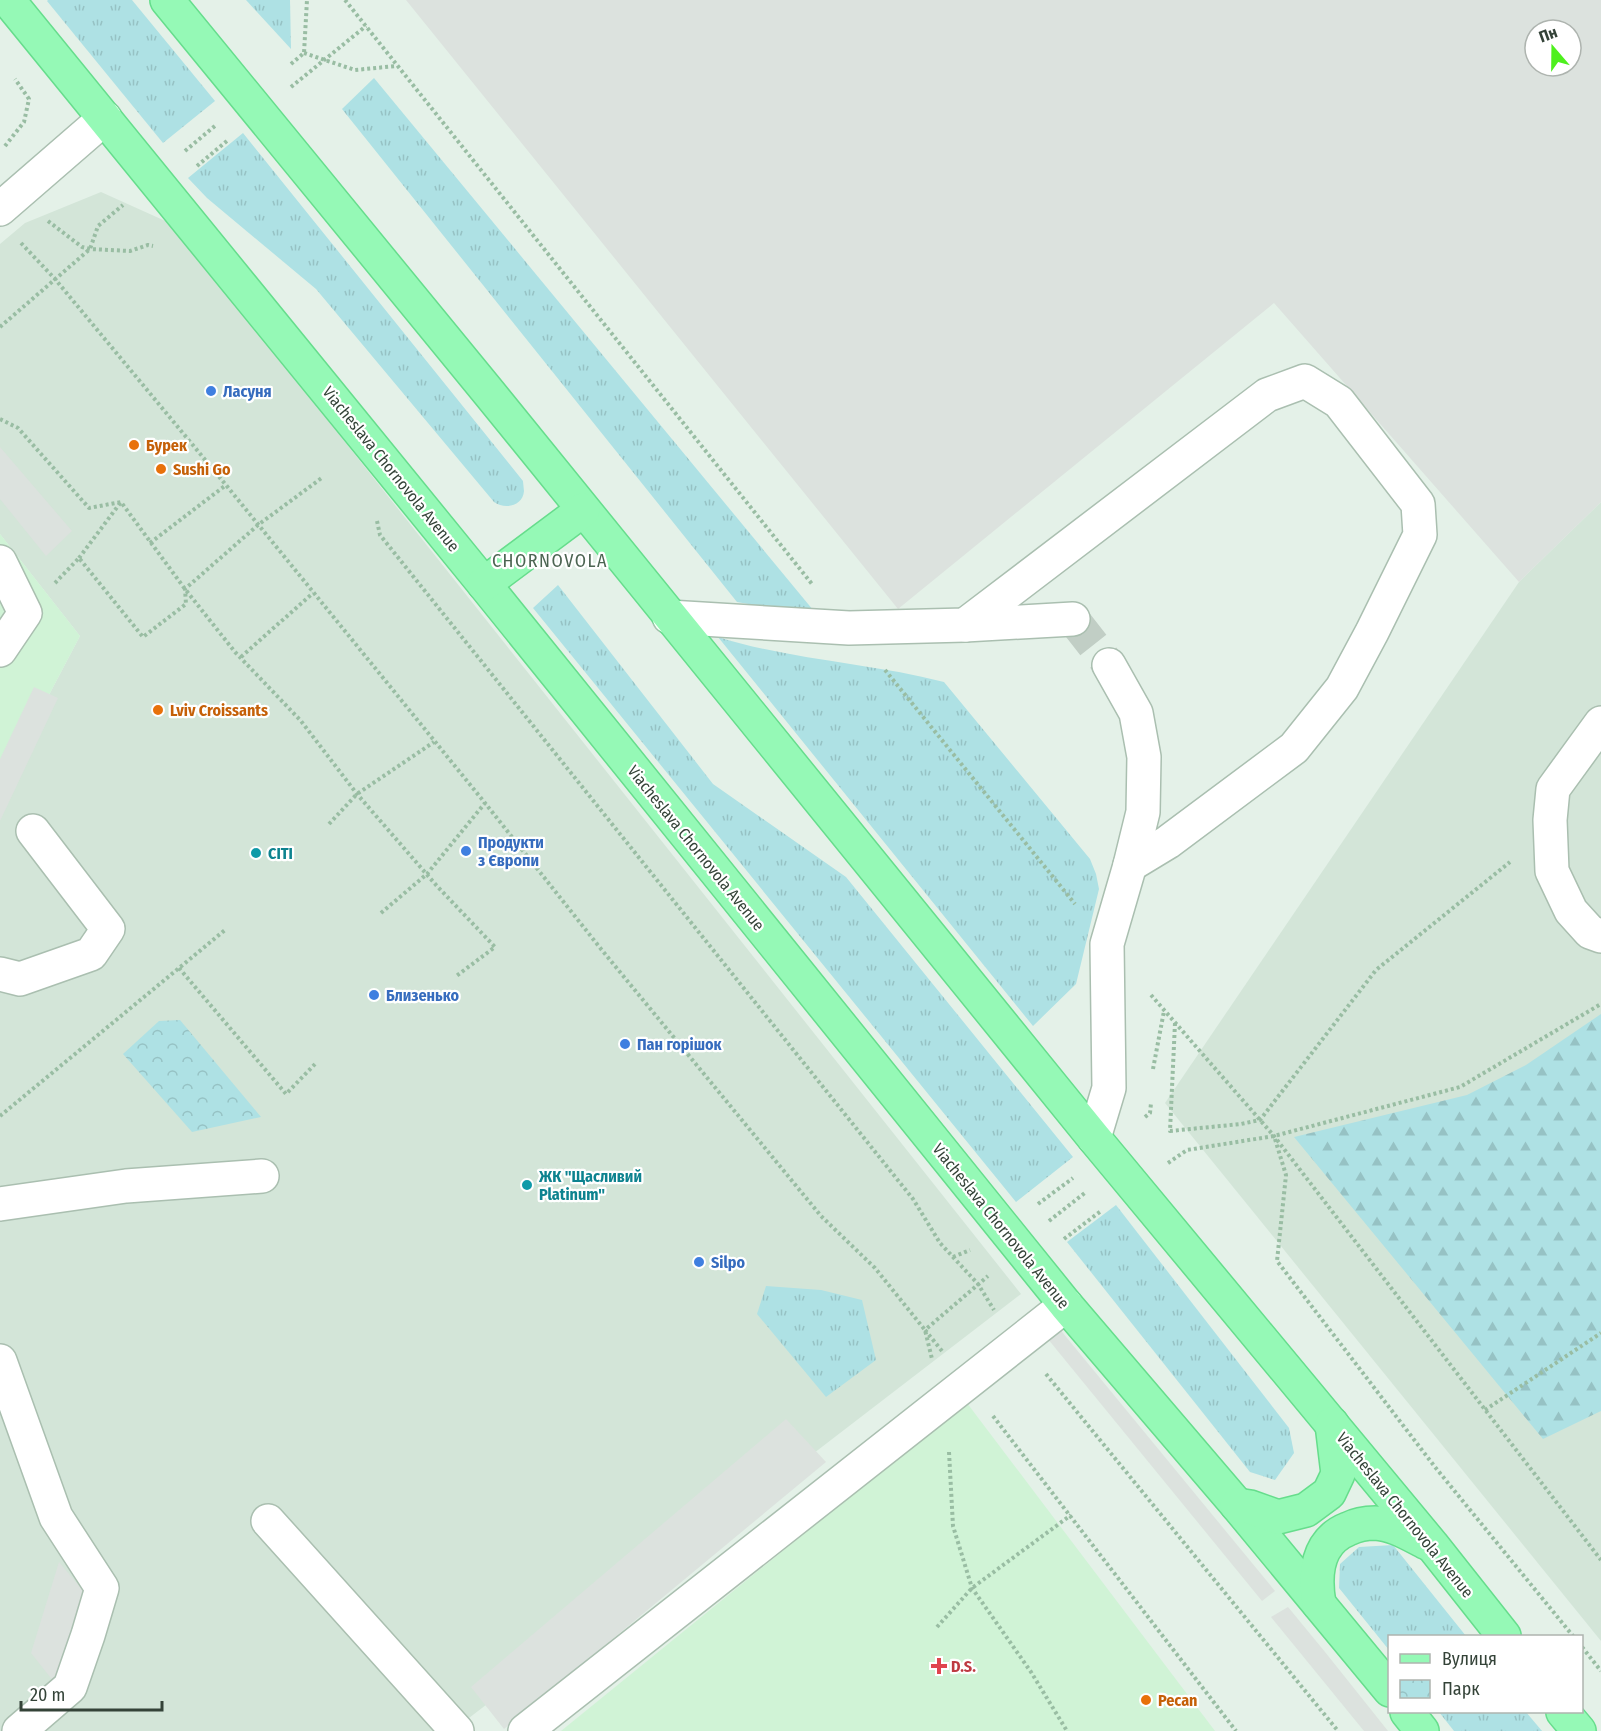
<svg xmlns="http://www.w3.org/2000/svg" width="1601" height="1731" viewBox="0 0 1601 1731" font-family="'Fira Sans Condensed',sans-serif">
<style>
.residential{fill:#d3e5d8}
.commercial{fill:#d0f3d6}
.grass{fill:url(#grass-tufts)}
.forest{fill:url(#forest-firs)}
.park{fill:url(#park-crowns)}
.parking{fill:#dce2de;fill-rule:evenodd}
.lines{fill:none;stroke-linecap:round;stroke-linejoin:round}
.minor-tunnel{stroke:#c1cec5;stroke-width:33;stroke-dasharray:33 16;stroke-linecap:butt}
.minor-casing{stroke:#aabfb0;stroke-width:36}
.major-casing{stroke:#66dd8c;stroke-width:36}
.path{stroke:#99bda3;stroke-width:4;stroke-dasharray:3 3;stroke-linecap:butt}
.minor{stroke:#fff;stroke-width:33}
.major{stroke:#95f9b6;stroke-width:33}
.shop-dot{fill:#3f7fe0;stroke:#fff;stroke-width:2}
.food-dot{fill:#e8710a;stroke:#fff;stroke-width:2}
.culture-dot{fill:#0f9aa8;stroke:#fff;stroke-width:2}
.health-dot{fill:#e0444e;stroke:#fff;stroke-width:2}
.labels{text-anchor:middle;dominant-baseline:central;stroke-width:4.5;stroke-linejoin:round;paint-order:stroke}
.shop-label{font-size:16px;font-weight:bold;fill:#366cbe;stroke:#fff;text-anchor:start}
.food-label{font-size:16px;font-weight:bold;fill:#c56008;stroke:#fff;text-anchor:start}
.street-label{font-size:16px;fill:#344338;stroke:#fff}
.culture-label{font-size:16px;font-weight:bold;fill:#0d838f;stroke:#fff;text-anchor:start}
.health-label{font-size:16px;font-weight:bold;fill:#be3a42;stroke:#fff;text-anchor:start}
.neighbourhood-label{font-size:18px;letter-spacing:1.5px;fill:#4c6552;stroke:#fff}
</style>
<defs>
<pattern id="grass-tufts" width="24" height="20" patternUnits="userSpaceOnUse" patternTransform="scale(1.5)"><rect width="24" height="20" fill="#aee1e4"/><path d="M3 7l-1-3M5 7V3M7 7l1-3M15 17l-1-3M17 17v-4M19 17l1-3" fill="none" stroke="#96c2c4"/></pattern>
<pattern id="forest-firs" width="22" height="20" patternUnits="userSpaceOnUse" patternTransform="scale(1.5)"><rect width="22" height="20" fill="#aee1e4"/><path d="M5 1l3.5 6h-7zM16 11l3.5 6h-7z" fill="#96c2c4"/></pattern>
<pattern id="park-crowns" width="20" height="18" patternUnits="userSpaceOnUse" patternTransform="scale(1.5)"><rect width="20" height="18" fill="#aee1e4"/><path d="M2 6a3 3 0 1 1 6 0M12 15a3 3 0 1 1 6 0" fill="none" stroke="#96c2c4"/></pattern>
</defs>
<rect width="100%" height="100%" fill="#e4f1e8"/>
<g class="residential">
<path d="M101,192L172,224L1021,1294L452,1731H0V788L80,636L0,534V244L25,223Z"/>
<path d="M1601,502V1641L1165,1103L1519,582Z"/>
</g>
<g class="commercial">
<path d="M0,534L80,636L0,788Z"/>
<path d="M967,1403L1215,1731H561L865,1484Z"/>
</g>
<g class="grass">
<path d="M48,0H132L215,101L163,143L47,1Z"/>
<path d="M246,0H290L291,49Z"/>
<path d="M374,78L818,616L737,602L342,109Z"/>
<path d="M243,133L523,481C523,482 524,490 524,491C523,506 505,510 494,502L316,289L207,198L188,178Z"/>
<path d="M558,585L713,784L846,877L1073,1157L1016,1202L533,608Z"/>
<path d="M718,637C791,660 870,663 944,682L1090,859L1096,874L1099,889L1076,984L1033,1026Z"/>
<path d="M1116,1205L1289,1428L1294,1453L1275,1480L1250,1472L1067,1242Z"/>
<path d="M766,1286L821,1290L862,1300L876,1360L826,1397L757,1314Z"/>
<path d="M1393,1545L1466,1636H1390L1389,1650L1339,1588L1340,1564L1359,1547Z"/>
<path d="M1439,1712H1526L1542,1731H1454Z"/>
</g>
<path class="forest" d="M1601,1014V1411L1543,1439L1294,1137L1467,1095L1526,1065Z"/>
<path class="park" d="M180,1020L261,1117L192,1132L123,1054L159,1021Z"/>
<g class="parking">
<path d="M406,0H1601V502L1519,582L1274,303L898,609ZM1535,30H1571V66H1535Z"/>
<path d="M0,447L72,531L46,556L0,499Z"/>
<path d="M34,687L58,698L0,821V759Z"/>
<path d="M1044,1310L1275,1591L1262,1601L1034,1322Z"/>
<path d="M786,1419L826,1462L504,1729L471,1687Z"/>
<path d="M59,1562L85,1593L54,1682L31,1653Z"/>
<path d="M1288,1607L1325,1652L1388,1731H1364L1271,1617Z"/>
</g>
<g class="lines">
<path class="minor-tunnel" d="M1073,619L1109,665"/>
<g class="minor-casing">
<g id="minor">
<path d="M0,209L105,118"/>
<path d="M0,562L25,613L0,650"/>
<path d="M669,617L849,628L965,625L1073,619"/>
<path d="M965,625L1267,395L1305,381L1339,402L1418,504L1420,535L1372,632L1342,688L1294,748L1168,842L1130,865"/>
<path d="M1601,723L1553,789L1550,820L1552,871L1571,911L1590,932L1601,936"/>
<path d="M0,974L20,979L91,954L108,929L33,831"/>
<path d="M1094,1138L1109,1088L1107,944L1130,865L1143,812L1144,757L1136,713L1109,665"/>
<path d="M0,1204L126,1186L262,1176"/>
<path d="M0,1361L56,1517L102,1588L88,1635L70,1687L19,1731"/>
<path d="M268,1521L457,1731"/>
<path d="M525,1731L1066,1305"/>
</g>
</g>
<g class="major-casing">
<g id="major">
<path d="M8,0L484,584L1066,1305L1237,1505L1390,1690"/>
<path d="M167,0L490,394L1094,1138L1432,1545L1504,1636"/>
<path d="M484,584L583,510"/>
<path d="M1237,1505L1250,1507L1278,1517L1306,1510L1329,1493L1338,1474L1332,1424"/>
<path d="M1319,1604C1314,1575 1317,1541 1348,1529C1356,1525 1366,1523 1375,1523C1394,1524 1411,1535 1427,1543"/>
<path d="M1407,1712L1422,1731"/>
<path d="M1563,1712L1579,1731"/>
</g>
</g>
<g class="path">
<path d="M345,0L812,584"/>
<path d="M304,53L355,70L396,66"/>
<path d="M291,64L304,53L307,0"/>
<path d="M291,87L366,26"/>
<path d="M5,146L24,122L29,99L15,79"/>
<path d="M185,151L216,125"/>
<path d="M197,166L228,140"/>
<path d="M48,221L82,247L90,249L130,251L148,245L153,246"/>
<path d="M21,243L55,279L226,485L485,803L601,949L821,1216L875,1268L925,1330L932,1359"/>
<path d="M0,327L90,249L98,226L123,205"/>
<path d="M0,419L18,428L89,508L121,502L185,589L235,652L301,721L357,794L436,885L495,947L455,977"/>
<path d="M377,521L380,535L913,1199L940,1243L978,1284L994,1310"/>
<path d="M150,543L226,485"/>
<path d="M79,558L121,502"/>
<path d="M55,583L79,558L143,637L186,604L185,589L258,525L323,477"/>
<path d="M241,657L313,593"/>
<path d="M885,670L1075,904"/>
<path d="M329,824L357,794L434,742"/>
<path d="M381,913L427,874L485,803"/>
<path d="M179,968L286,1094L317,1062"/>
<path d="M1151,995L1274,1136L1601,1560"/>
<path d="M1175,1023L1170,1131L1241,1124L1260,1120L1376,970L1510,862"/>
<path d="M1153,1069L1164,1011"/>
<path d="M0,1116L225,930"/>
<path d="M1145,1117L1150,1113L1151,1103"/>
<path d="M1275,1139L1286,1175L1277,1261L1435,1467L1573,1636"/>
<path d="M1168,1163L1187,1150L1274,1136L1460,1087L1601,1004"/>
<path d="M1038,1204L1073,1178"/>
<path d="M1049,1221L1086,1192"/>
<path d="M1064,1239L1101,1211"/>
<path d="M953,1257L970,1250"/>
<path d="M942,1351L925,1330L988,1276"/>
<path d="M1046,1374L1338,1731"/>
<path d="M1485,1410L1601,1333"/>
<path d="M993,1416L1236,1731"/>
<path d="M949,1452L953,1526L972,1588L1031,1672L1067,1731"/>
<path d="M937,1627L972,1588L1071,1515"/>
<path d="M1582,1647L1601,1671"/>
</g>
<use href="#minor" class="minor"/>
<use href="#major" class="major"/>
</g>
<g class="shop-dot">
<circle cx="211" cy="391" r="6"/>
<circle cx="466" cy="851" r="6"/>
<circle cx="374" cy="995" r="6"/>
<circle cx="625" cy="1044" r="6"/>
<circle cx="699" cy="1262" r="6"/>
</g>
<g class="food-dot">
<circle cx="134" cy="445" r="6"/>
<circle cx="161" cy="469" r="6"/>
<circle cx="158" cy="710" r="6"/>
<circle cx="1146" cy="1700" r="6"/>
</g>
<g class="culture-dot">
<circle cx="256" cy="853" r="6"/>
<circle cx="527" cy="1185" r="6"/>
</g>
<path class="health-dot" d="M936 1657h6v6h6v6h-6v6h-6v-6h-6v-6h6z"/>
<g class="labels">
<g class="shop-label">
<text x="223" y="391">Ласуня</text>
<text x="478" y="842">Продукти<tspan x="478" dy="18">з Європи</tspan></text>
<text x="386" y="995">Близенько</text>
<text x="637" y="1044">Пан горішок</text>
<text x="711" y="1262">Silpo</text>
</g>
<g class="food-label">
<text x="146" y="445">Бурек</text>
<text x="173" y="469">Sushi Go</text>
<text x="170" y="710">Lviv Croissants</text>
<text x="1158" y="1700">Pecan</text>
</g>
<g class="street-label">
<text transform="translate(391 469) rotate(51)">Viacheslava Chornovola Avenue</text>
<text transform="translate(696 848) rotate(51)">Viacheslava Chornovola Avenue</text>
<text transform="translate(1001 1226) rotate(51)">Viacheslava Chornovola Avenue</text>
<text transform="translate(1405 1515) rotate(51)">Viacheslava Chornovola Avenue</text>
</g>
<g class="culture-label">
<text x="268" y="853">CITI</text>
<text x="539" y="1176">ЖК "Щасливий<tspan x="539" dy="18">Platinum"</tspan></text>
</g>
<g class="health-label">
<text x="951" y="1666">D.S.</text>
</g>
<g class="neighbourhood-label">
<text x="550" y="561">CHORNOVOLA</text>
</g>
</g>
<rect x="1388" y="1635" width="195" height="78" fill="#ffffff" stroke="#aeb4af" stroke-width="1.5"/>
<rect x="1400" y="1654" width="30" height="9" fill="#95f9b6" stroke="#aeb4af" stroke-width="1.5"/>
<text x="1442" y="1665" font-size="18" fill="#344338">Вулиця</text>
<rect x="1400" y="1680" width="30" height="18" fill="url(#park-crowns)" stroke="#aeb4af" stroke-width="1.5"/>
<text x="1442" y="1695" font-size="18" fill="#344338">Парк</text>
<g transform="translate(1553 48) rotate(340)"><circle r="28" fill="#ffffff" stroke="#aeb4af" stroke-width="1.5"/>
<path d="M0-4.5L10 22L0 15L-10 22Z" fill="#4ef01d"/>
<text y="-9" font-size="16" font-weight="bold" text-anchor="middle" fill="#344338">Пн</text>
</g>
<path d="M21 1701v9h141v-9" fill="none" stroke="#344338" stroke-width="3"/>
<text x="30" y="1701" font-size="18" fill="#344338" stroke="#ffffff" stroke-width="4.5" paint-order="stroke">20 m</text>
</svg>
